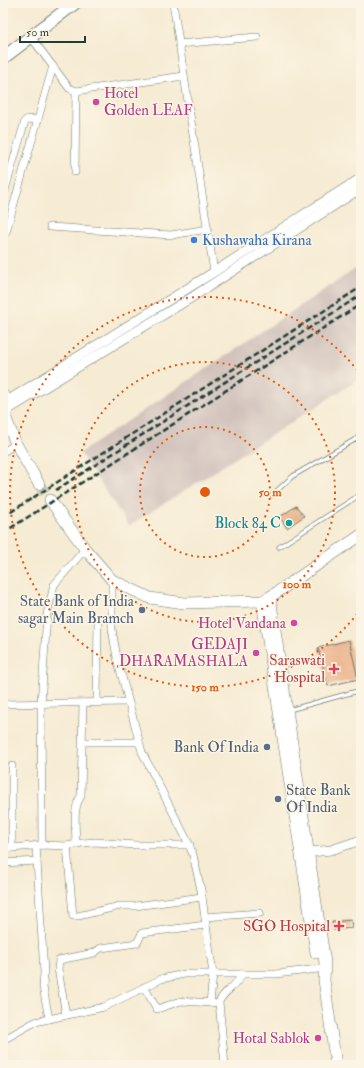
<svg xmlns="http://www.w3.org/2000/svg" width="364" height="1068" viewBox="0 0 364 1068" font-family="'IM FELL Double Pica',serif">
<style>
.industrial{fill:#cfc0ba}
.building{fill:#eaaf86}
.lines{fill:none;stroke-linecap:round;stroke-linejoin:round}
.secondary-tunnel{stroke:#cbc8b3;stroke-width:11;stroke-dasharray:11 5.5;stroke-linecap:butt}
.service-casing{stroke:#6a7a6c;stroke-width:5}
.minor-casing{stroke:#6a7a6c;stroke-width:8}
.tertiary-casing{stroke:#6a7a6c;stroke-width:10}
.secondary-casing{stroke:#6a7a6c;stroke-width:12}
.trunk-casing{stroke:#6a7a6c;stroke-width:14}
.service{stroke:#fff;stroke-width:3.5}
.minor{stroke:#fff;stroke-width:7}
.tertiary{stroke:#fff;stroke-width:9}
.secondary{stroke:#fff;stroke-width:11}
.trunk{stroke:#fff;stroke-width:12}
.rail{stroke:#1f3d34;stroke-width:2.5;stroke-dasharray:6 3;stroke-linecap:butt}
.ring{fill:none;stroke:#e8590c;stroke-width:2;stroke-dasharray:2 4}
.hotel-dot{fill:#d1479c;stroke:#fcf5e5;stroke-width:1.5}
.shop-dot{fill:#3f7fe0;stroke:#fcf5e5;stroke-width:1.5}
.culture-dot{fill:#0f9aa8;stroke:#fcf5e5;stroke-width:1.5}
.service-dot{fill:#5c6f8a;stroke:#fcf5e5;stroke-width:1.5}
.health-dot{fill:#e0444e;stroke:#fcf5e5;stroke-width:1.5}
.labels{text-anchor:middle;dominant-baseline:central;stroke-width:3;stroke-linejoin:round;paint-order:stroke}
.hotel-label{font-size:15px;fill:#b23c85;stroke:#fcf5e5;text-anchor:end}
.shop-label{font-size:15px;fill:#366cbe;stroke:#fcf5e5;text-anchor:start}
.culture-label{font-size:15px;fill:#0d838f;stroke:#fcf5e5;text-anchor:end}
.service-label{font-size:15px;fill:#4e5e75;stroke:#fcf5e5;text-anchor:end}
.health-label{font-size:15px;fill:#be3a42;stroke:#fcf5e5;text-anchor:end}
.centre{fill:#e8590c;stroke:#fcf5e5;stroke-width:2}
.ring-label{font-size:12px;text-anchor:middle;font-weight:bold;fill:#e8590c;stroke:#fcf5e5;stroke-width:3;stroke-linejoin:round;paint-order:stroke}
</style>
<rect width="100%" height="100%" fill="#fcf5e5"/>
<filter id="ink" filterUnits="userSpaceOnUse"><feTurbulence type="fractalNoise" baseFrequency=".025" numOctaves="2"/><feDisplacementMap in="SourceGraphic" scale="8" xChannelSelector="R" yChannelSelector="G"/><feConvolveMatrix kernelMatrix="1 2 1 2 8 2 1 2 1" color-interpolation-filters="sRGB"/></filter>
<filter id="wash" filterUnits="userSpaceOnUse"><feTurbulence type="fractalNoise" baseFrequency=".012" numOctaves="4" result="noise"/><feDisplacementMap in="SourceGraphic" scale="16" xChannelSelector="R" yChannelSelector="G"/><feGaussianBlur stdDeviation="0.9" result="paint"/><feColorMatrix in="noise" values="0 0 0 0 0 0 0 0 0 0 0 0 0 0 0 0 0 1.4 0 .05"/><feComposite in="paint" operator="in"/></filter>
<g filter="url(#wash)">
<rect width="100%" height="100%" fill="#f6ebd3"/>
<path class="industrial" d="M361,265V378L129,526L80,453Z"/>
<g id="blocks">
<g class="building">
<path d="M296,506L304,516L287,528L280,517Z"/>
<path d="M349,640L358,679L328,686L318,648Z"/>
<path d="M351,920L352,928L333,930L332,922Z"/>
</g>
</g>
</g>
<g filter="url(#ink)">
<use href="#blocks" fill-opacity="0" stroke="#6a7a6c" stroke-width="1"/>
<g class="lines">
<path class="secondary-tunnel" d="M39,484L50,500"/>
<g class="service-casing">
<g id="service">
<path d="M272,495L293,476L361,436"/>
<path d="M279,547L361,494"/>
<path d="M289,710L361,690"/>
</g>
</g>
<g class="minor-casing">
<g id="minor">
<path d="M173,3L214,272"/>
<path d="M31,37L69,88L76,91L184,76"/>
<path d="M179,44L257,37"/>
<path d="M75,172L76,91"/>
<path d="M3,197L25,121L28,119L38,120"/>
<path d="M50,227L171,235L208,229"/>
<path d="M6,232L53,66"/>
<path d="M3,452L16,444"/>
<path d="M112,580V629L117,658L142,752L188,842L193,855L201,890L213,974L210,1003"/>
<path d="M97,702L98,618"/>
<path d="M3,704L128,702"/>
<path d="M83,742H139"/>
<path d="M12,766V848"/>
<path d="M76,844C76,829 72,809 81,796L83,703"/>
<path d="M36,845L44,972L43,987L49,1019"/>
<path d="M42,845L41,704L47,614L54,585L85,549"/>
<path d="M67,846L73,916H78L120,906H135L202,897"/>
<path d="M3,849L42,845L67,846L82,843L96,842L135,845H190"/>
<path d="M3,863L37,861"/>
<path d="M205,917L260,913"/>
<path d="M144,987L157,1009L181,1001L213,1003"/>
<path d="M66,1015L58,969L59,960L94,953L101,948L137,943L142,933L206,925"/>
<path d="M3,1040L35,1022L104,1007L161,979L184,974H276L318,969"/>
<path d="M225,1065L219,1002C224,990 236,988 242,974"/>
</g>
</g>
<g class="tertiary-casing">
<g id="tertiary">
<path d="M7,401L214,272L361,178"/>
<path d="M6,411L194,296L361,188"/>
<path d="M302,853L331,850L361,840"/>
</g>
</g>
<g class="secondary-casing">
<g id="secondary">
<path d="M3,395L7,401L6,419L16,444L39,484"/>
<path d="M50,500L85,549L112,580L150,598L184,603L262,601L270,597L361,535"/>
<path d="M270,597L325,963L324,980L336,1065"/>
<path d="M262,601L316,953"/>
</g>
</g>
<g class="trunk-casing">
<path id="trunk" d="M3,58L75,3"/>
</g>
<use href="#service" class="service"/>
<use href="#minor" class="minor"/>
<use href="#tertiary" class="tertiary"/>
<use href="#secondary" class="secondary"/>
<use href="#trunk" class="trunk"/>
<g class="rail">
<path d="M56,490L361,295"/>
<path d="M3,517L361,287"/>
<path d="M3,533L361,304"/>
</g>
</g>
</g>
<g class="ring">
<circle cx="205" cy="492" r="65"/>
<circle cx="205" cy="492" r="130"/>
<path d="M361 609A195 195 0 1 1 361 375"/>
</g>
<g class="hotel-dot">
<circle cx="96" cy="102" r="4"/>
<circle cx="294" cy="623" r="4"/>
<circle cx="256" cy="653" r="4"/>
<circle cx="318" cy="1038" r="4"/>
</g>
<circle class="shop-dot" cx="194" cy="240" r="4"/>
<circle class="culture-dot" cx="289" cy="523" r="4"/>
<g class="service-dot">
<circle cx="142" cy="610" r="4"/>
<circle cx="267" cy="747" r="4"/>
<circle cx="278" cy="799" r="4"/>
</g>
<g class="health-dot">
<path d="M332 663h4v4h4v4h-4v4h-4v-4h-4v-4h4z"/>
<path d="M337 920h4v4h4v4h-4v4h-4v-4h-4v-4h4z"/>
</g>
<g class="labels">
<g class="hotel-label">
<text x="104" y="93" text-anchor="start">Hotel<tspan x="104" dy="17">Golden LEAF</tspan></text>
<text x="286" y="623">Hotel Vandana</text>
<text x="248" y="644">GEDAJI<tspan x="248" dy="17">DHARAMASHALA</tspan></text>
<text x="310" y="1038">Hotal Sablok</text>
</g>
<g class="shop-label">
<text x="202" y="240">Kushawaha Kirana</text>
</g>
<g class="culture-label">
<text x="281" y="523">Block 84 C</text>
</g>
<g class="service-label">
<text x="134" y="601">State Bank of India<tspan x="134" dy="17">sagar Main Bramch</tspan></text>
<text x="259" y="747">Bank Of India</text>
<text x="286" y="790" text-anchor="start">State Bank<tspan x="286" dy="17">Of India</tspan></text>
</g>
<g class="health-label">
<text x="325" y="660">Saraswati<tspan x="325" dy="17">Hospital</tspan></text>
<text x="330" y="926">SGO Hospital</text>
</g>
</g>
<circle cx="205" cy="492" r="6" class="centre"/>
<g class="ring-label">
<text x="270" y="496">50 m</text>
<text x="297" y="588">100 m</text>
<text x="205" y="691">150 m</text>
</g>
<rect width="364" height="1068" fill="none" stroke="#fcf5e5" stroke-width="16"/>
<path d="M20 36v6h65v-6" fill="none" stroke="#1f3d34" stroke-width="2"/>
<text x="26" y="36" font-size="12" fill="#1f3d34" stroke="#fcf5e5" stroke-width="3" paint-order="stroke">50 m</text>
</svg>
